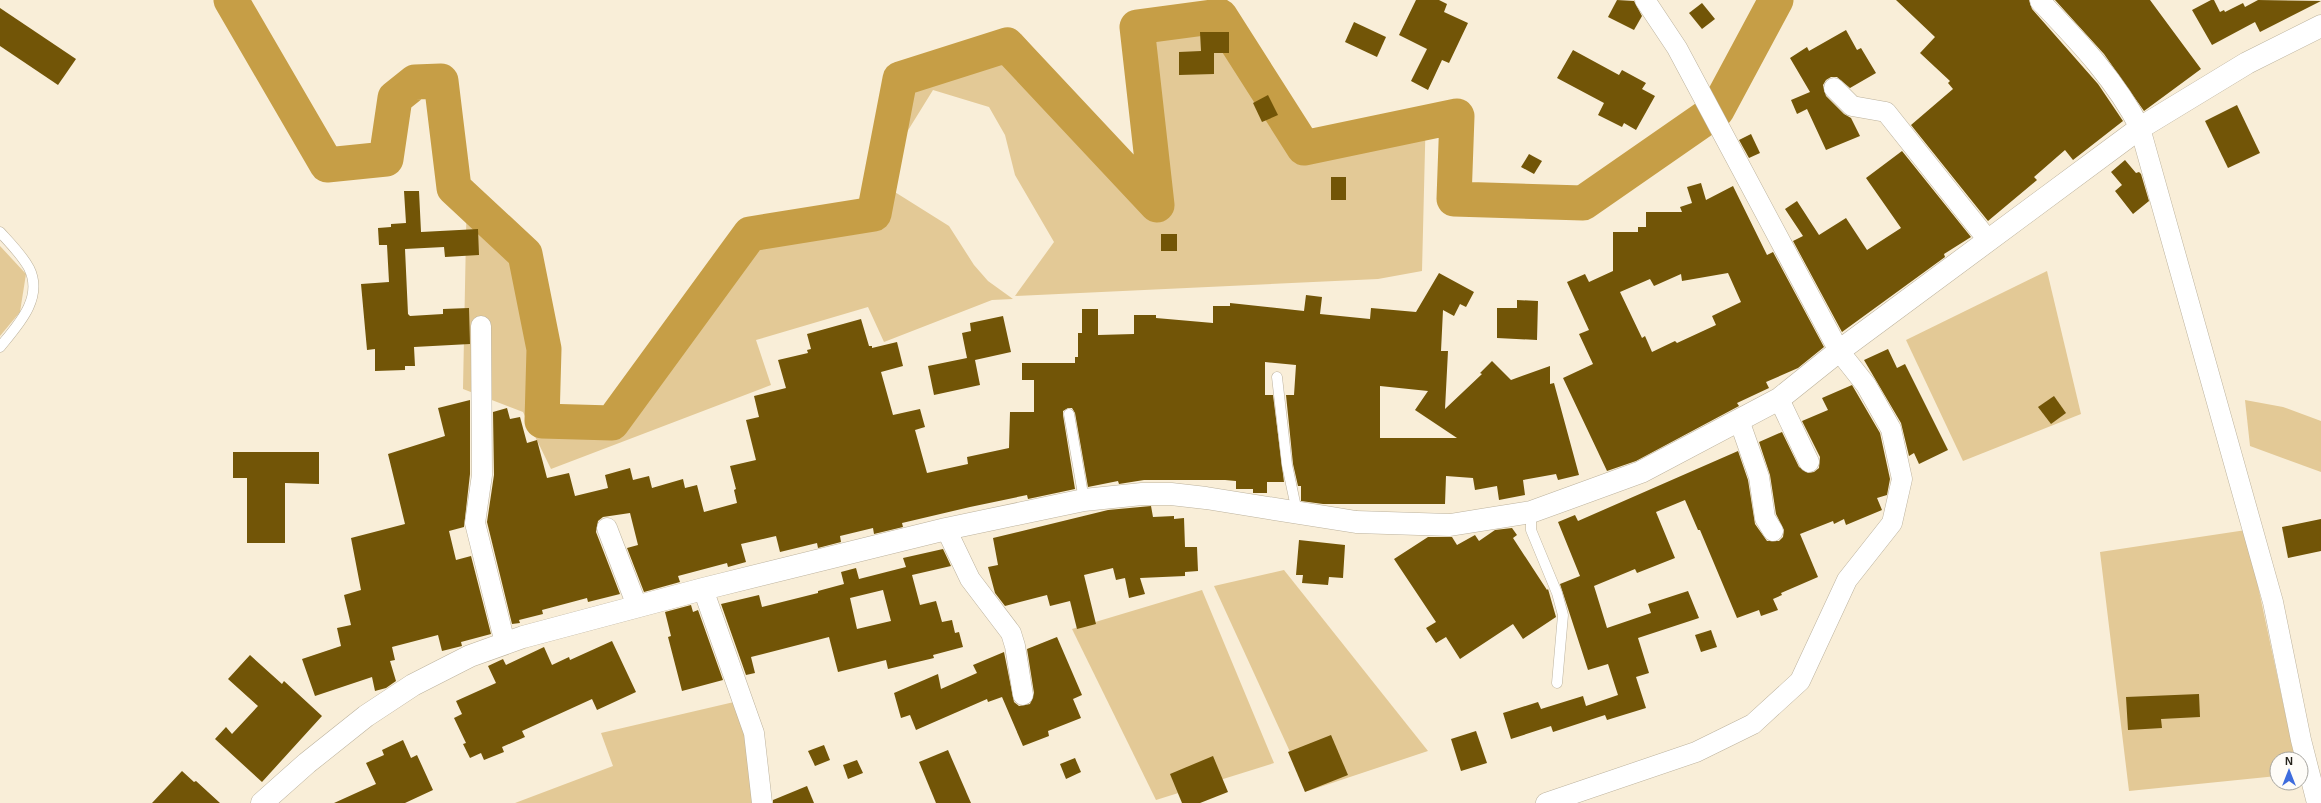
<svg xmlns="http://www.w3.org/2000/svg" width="2321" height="803" viewBox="0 0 2321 803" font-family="Helvetica,sans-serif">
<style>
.green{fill:#e3c996}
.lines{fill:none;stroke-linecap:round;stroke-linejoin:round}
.river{stroke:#c69e46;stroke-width:35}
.building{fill:#725507;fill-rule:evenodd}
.lane-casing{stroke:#bcb29d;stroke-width:11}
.street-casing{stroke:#bcb29d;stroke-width:21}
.secondary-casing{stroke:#bcb29d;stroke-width:23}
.lane{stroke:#fff;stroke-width:10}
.street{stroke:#fff;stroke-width:20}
.secondary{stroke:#fff;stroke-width:22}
</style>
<rect width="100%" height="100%" fill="#f9eed8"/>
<g class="green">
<path d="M1230,6L1309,138L1426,109L1422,271L1378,279L1015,296L1054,242L1015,175L1005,135L989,107L933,90L907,132L890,189L949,226L974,265L988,281L1013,299L992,300L884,342L868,307L756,340L771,385L551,469L523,412L463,389L467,185L540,252L557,333L553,404L608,409L748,221L862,200L891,64L978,39L1021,34L1144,175L1124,17Z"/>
<path d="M0,246L26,274L20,312L0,336Z"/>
<path d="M2047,271L2081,414L1963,461L1906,340Z"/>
<path d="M2245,400L2283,407L2321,421V472L2250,446Z"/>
<path d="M2246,530L2295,759H2277V776L2129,791L2100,552Z"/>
<path d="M1284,570L1428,751L1308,791L1214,586Z"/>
<path d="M1202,590L1274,763L1156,800L1072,629Z"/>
<path d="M734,702L757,750L756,803H515L613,766L601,733Z"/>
</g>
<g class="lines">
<path class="river" d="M231,0L327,165L386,159L395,98L415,82L441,81L454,188L525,254L544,349L542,421L612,423L750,234L874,214L900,79L1007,45L1157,205L1137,27L1220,16L1304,148L1457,116L1454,199L1583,203L1717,110L1776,0"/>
</g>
<g class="building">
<path d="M1416,0H1439L1447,4L1444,12L1468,23L1449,63L1442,60L1428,90L1411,81L1427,49L1399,35Z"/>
<path d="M1617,0L1634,1L1642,16L1634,30L1608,17Z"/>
<path d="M1896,0H2029L2032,9L2098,84L2123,121L2073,160L2065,150L2034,177L2037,180L1988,221L1911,125L1953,89L1948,83L1950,81L1920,53L1935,37Z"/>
<path d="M2055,0H2150L2201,69L2144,111L2104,54Z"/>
<path d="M2211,0H2214L2220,12L2224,10L2225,12L2243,3L2245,7L2258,0L2321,1L2260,32L2255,22L2212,45L2192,10Z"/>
<path d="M1702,3L1715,19L1702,29L1689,13Z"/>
<path d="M0,8L76,59L58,85L0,46Z"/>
<path d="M1354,22L1386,37L1377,57L1345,42Z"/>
<path d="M1846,30L1857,50L1861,48L1876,73L1850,88L1837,77H1831L1826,80L1823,85L1826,96L1844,114L1851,118L1860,136L1826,150L1807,109L1797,114L1791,100L1810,92L1790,58L1807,47L1809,51Z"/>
<path d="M1200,32H1229V53H1214V74L1179,75V52L1201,51Z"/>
<path d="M1573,50L1619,75L1622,70L1646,83L1642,89L1655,96L1636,130L1624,123L1622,127L1598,115L1604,103L1557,78Z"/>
<path d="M1268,95L1278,115L1262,122L1253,103Z"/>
<path d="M2237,105L2260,153L2228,168L2205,121Z"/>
<path d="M1751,134L1760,153L1749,158L1739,140Z"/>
<path d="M1902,151L1971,237L1944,254L1945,257L1842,332L1793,241L1803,236L1785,209L1797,201L1819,235L1846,218L1867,250L1901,228L1866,178Z"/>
<path d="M1529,154L1542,161L1534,174L1521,167Z"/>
<path d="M2125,160L2136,173L2139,172L2141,174L2149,201L2133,214L2115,191L2122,185L2111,172Z"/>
<rect x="1331" y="177" width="15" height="23"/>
<path d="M1701,183L1706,200L1733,186L1767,255L1773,252L1824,347L1798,368L1766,382L1769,388L1737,403L1739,406L1636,461L1607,471L1563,378L1593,364L1579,334L1589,330L1567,282L1585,274L1589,282L1613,271V232H1638V227H1646V212H1682L1680,207L1692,203L1687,187ZM1728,273L1741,302L1712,316L1716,325L1677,343L1675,341L1652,352L1645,336L1642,338L1620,292L1650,279L1654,286L1681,274L1682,281Z"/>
<path d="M404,191H419L421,232L478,229L479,255L445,257L444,247L405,249L408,314L410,316L443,314V309L469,308L470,344L414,347L415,366H405V370L375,371V349L367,350L361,284L389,282L387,245H379L378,228L391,227V224L406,223Z"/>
<rect x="1161" y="234" width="16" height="17"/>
<path d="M1439,273L1474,292L1466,307L1460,304L1454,316L1443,310L1441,351H1448L1445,409L1482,374L1480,373L1492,361L1511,380L1550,366V384L1554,383L1579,475L1558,480L1556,474L1523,480L1525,495L1499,500L1497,486L1475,490L1473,478L1446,476L1445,504H1323L1301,501V486H1298L1293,464L1286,395H1294L1296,365L1265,362V395H1273L1284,482H1267V493H1253V489H1236V481L1225,480H1144L1119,484L1118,481L1088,487L1075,413L1072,408H1068L1063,411V415L1075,489L1028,499L1027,495L970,507L902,523L903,527L874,534L873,528L840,536L841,542L818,548L817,543L780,552L776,536L741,544L746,562L728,567L727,563L678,576L680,582L644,592L627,548L638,545L630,513L603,517L598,521L596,532L620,594L588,602L587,598L542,610L543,614L519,620L520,623L512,624L487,522L494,475L493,412L507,408L510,419L520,417L527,443L537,440L547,478L569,473L575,496L608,488L605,475L630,468L633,480L649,476L652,488L683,479L685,488L697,485L704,512L737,503L734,490L736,489L730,466L756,460L746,420L759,417L754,396L786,388L778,360L808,353L807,350L811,349L807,334L861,319L869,346H872V348L897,342L903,366L881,372L893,415L920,409L925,427L915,430L927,473L968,464L967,457L1009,448L1010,412H1034V380H1022V363H1075V357H1078V333H1082V309H1098V335L1134,334V315H1156V318L1213,323V306H1230V303L1304,311L1306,295L1322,297L1320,314L1370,319L1371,308L1416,312ZM1380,386L1428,391L1415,410L1457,438H1380Z"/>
<path d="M1517,300L1538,301L1537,340L1497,338V308H1517Z"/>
<path d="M1003,316L1011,352L975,360L980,385L934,395L928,366L967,358L962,333L971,331L970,323Z"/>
<path d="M1888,349L1897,368L1905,364L1948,450L1919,464L1914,453L1909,456L1901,423L1864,360Z"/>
<path d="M1852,385L1880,433L1890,479L1887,495L1877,498L1882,510L1846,525L1844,519L1834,524L1833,521L1800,534L1818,577L1781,593L1782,595L1773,599L1778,610L1761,616L1759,610L1737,618L1700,530H1698L1685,500L1656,512L1675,558L1637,573L1635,569L1594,586L1607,628L1651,613L1648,604L1688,591L1699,618L1638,638L1649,673L1636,677L1646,708L1607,720L1605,715L1553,732L1551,726L1511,739L1503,713L1538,702L1541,709L1583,696L1586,706L1618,695L1608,664L1588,670L1560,584L1580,576L1558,522L1575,515L1578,521L1738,451L1748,480L1755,524L1767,541H1779L1783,537L1784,530L1776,514L1770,475L1759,442L1782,432L1799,467L1808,473L1814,472L1819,468L1820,457L1802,421L1828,410L1822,398Z"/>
<path d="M2054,396L2066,413L2051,424L2038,407Z"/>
<path d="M470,400V474L464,527L449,531L456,560L471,556L491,634L461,642L462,646L442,651L438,635L392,647L395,660L390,661L396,681L386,688L375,691L372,677L315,696L302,659L341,646L337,628L351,625L344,595L361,590L351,538L405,524L388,454L445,436L438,408Z"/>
<path d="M233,452H319V484L285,483V543H247V478H233Z"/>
<path d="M1151,506L1153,517L1174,516V519L1184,518L1185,547H1197L1198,571L1185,572V576L1140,578L1145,594L1129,598L1125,578L1116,580L1113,568L1084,575L1096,624L1077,629L1070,601L1050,606L1047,595L1005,606L995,593L988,567L998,565L993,538L1108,510Z"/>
<path d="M2321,519V551L2288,558L2282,527Z"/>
<path d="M1512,528L1517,535L1513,538L1547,590L1548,589L1556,617L1523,639L1513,624L1460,659L1446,637L1436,643L1426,628L1436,622L1394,559L1428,537H1452L1457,545L1475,535L1479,541L1495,530Z"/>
<path d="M1299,540L1345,545L1343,578L1329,577L1328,585L1302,583L1303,575H1296Z"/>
<path d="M943,549L951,566L912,575L920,605L936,601L942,622L952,620L955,633L959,632L963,647L933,655L934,658L888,669L886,660L838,672L829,637L751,657L755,673L746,675L721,604L759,595L762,607L818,593V591L844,584L841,572L856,568L859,579L906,567L903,558ZM883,590L891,621L857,629L850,598Z"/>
<path d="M691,605L693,612L698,610L723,680L682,691L668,637L671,636L665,612Z"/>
<path d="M1711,630L1717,647L1701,652L1695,635Z"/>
<path d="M1057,637L1082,695L1073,699L1081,718L1048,731L1049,736L1023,746L1002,697L988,702L987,699L916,730L910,715L901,718L894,693L938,674L941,689L977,673L973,665L1004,652L1014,702L1019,706L1030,704L1034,693L1027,649Z"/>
<path d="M612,641L636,692L597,710L592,699L522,731L525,737L502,747L504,752L484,760L481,753L470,758L463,744L466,743L454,718L462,714L456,701L496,683L488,666L503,659L506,665L544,647L552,665L569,657L570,660Z"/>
<path d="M250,655L282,684L284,681L322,716L262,782L215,739L226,727L232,734L258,706L228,679Z"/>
<path d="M2199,694L2200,717L2161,719L2162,728L2128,730L2126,697Z"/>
<path d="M1476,731L1487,763L1461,771L1451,739Z"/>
<path d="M1331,735L1348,775L1305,792L1288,752Z"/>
<path d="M403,740L411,758L417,755L433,790L405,803H334L376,784L366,763L384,755L382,750Z"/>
<path d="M824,745L830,760L815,766L808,751Z"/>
<path d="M948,750L971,803H936L919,762Z"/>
<path d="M1213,756L1228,792L1200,803H1182L1170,774Z"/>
<path d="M1075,758L1081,772L1066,779L1060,764Z"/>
<path d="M857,760L863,773L848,779L843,765Z"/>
<path d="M182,771L194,782L196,781L220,803H152Z"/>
<path d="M807,786L814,803H773V800Z"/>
</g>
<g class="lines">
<g class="lane-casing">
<g id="lane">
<path d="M0,232C10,243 22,255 29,268C44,298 18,325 0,347"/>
<path d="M1277,377L1287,465L1297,512"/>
<path d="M1069,414L1084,500"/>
<path d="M1531,512V530L1557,593L1563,615L1557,683"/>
</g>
</g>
<g class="street-casing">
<g id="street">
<path d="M2040,1C2078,41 2115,79 2140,128L2273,602L2301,740L2317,803"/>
<path d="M1834,88L1852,106L1886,112L1988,240"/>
<path d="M481,326L482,475L475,523L505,643"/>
<path d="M1779,399L1809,462"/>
<path d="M1739,420L1759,477L1765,518L1773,531"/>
<path d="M607,528L637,606"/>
<path d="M946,529L970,579L1011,633L1015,646L1023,695"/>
<path d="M703,589L754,733L762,803"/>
<path d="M1546,803L1696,752L1753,724L1800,681L1847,580L1892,523L1902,479L1891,429L1866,385L1839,351L1677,48L1645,0"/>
</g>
</g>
<g class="secondary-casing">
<path id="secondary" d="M262,803L307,763L366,716L413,685L470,656L523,637L703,589L946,529L1084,500L1142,494H1171L1206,498L1356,522L1450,525L1531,512L1641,472L1779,399L1839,351L2140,128L2247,63L2321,26"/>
</g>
<use href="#lane" class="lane"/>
<use href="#street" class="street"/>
<use href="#secondary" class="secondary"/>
</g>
<g transform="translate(2289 771)"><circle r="19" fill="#fefcf8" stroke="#a7a59f"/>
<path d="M0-3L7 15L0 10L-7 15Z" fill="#3e6cdd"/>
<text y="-6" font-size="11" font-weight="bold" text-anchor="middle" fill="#25221a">N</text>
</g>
</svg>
